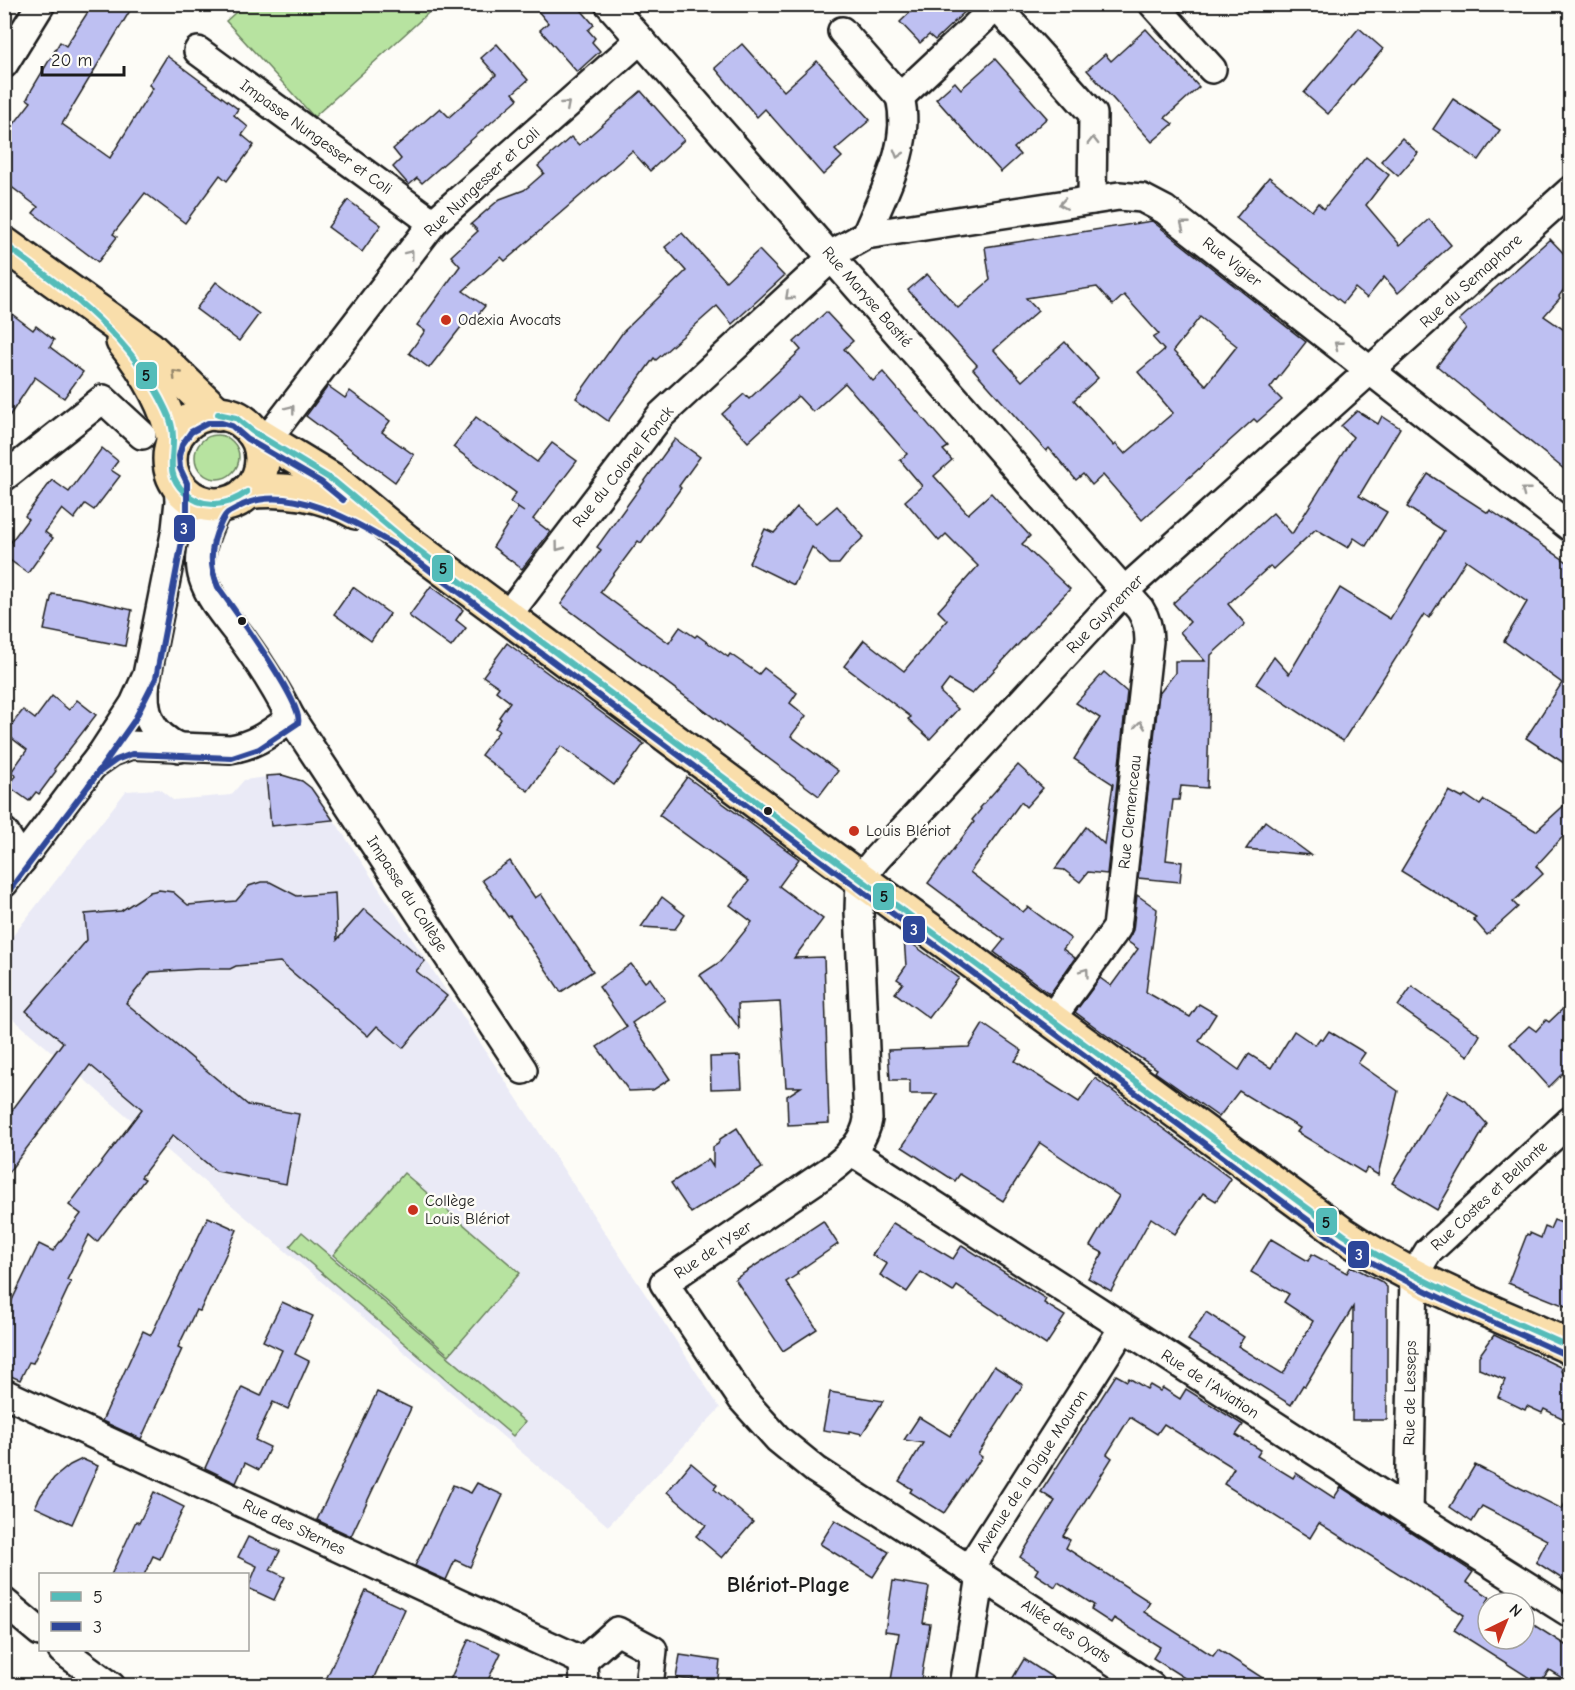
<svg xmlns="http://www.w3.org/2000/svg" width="1575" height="1690" viewBox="0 0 1575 1690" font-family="'Comic Neue',sans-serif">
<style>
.built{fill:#eaeaf6}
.green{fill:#b7e3a0;stroke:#6a805e;stroke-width:1.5}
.building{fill:#bec0f2;stroke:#1c1c1c;stroke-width:1.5;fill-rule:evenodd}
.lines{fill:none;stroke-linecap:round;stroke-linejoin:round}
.minor-casing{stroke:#1c1c1c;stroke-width:32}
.primary-casing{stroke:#1c1c1c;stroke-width:38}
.minor{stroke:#fdfcf7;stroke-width:27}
.primary{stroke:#f9deab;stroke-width:33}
.bus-1-casing{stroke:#fdfcf7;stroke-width:10}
.bus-2-casing{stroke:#fdfcf7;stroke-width:10}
.bus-1{stroke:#54bcb9;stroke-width:6}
.bus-2{stroke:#2e4799;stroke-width:6}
.oneway{stroke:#989794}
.oneway2{stroke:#96876b}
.poi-dot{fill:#c8321e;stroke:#fdfcf7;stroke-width:2}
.bus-dot{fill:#1c1c1c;stroke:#fdfcf7;stroke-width:2}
.labels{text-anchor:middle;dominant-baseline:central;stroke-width:5;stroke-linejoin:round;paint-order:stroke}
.street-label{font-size:16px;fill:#1c1c1c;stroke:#fdfcf7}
.poi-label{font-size:16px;fill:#1c1c1c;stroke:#fdfcf7;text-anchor:start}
.district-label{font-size:22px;font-weight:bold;fill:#1c1c1c;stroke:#fdfcf7}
.line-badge{stroke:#fdfcf7;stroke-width:2}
.badge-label{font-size:16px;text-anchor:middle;font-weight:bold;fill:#fff}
.pale-badge-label{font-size:16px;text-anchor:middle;font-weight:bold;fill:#111}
</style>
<rect width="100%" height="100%" fill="#fdfcf7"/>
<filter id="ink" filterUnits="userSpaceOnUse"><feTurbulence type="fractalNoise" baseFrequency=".0167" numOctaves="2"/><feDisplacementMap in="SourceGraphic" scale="12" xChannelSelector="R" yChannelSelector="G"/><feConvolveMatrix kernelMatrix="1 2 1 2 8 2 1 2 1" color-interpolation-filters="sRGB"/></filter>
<g filter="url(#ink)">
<path class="built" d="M282,775L302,781L315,791L720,1408L608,1526L5,1012L4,947L126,791L159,789L173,800L231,795L244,780Z"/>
<g class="green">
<path d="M244,5V4L437,5L314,117L226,21Z"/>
<circle cx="217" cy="457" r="22"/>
<path d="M404,1173L520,1273L449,1355L333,1255Z"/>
<path d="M302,1232L525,1422L513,1436L290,1246Z"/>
</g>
<g class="building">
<path d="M93,4H134L62,124L110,158L153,88L149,85L167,56L238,109L234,115L248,127L242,135L254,145L227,181L220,175L185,223L145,193L113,234L117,237L98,262L33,213L38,207L5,182L10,175L4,171V137L31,102L27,99L32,89L60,42L66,46Z"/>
<path d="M532,4H576L594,25L588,30L595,38L592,42L600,51L577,72L540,30L548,23Z"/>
<path d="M919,4H973L935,40L929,35L920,43L900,22Z"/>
<path d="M1359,28L1383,49L1328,114L1304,93Z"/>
<path d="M1146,29L1199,87L1165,118L1173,124L1152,142L1087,70L1105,54L1111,61Z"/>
<path d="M497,44L528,80L513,93L518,99L422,183L417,178L409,185L393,167L401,159L393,149L440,108L449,117L496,75L481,58Z"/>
<path d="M742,44L784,91L817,61L870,120L835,150L842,157L823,175L765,109L757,117L715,68Z"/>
<path d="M995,59L1047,118L1014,148L1020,155L1001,172L936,99L955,82L961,89Z"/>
<path d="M641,91L684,140L650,171L632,151L505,261L501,257L463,291L485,306L470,325L465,322L429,368L409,353L425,331L417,325L460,266L451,256L478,231L471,224L500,199L524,190L528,187L544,173L538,166L571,137L579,145Z"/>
<path d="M1453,99L1500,130L1479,160L1433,129Z"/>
<path d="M1402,138L1418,153L1398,176L1381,161Z"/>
<path d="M1366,157L1389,175L1366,205L1400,245L1429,219L1451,245L1398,293L1384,277L1367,298L1355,288L1343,303L1236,218L1269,177L1312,211L1318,203L1324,209Z"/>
<path d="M348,200L381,225L362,252L328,227Z"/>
<path d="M1152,221L1306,342L1270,388L1282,400L1257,422L1254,419L1142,520L1103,475L1092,485L1083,474L1076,480L1049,448L1046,451L973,369L977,365L908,290L927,274L958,308L990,280L985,247ZM1097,287L1113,305L1124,295L1159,334L1153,338L1164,350L1138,372L1173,413L1125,454L1116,444L1114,446L1074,400L1098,378L1065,342L1022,381L994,350L1038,311L1026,298ZM1200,317L1237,346L1206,385L1173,351Z"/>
<path d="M682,233L726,281L759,250L784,276L732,324L717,306L656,360L654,358L608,421L576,398L623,332L686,271L665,247Z"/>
<path d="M1550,239L1569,259L1566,262L1570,266V281L1559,296L1560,298L1544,316L1570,334V474L1437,366L1466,328L1459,320Z"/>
<path d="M216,282L259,314L239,341L196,309Z"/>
<path d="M4,308L33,330L36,326L54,340L50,347L83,372L64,398L35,377L4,424Z"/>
<path d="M826,312L853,341L844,349L873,381L883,372L948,447L943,450L952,460L934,476L968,514L991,493L1030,536L1022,544L1070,589L972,694L949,680L940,692L958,709L930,739L908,719L911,717L844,666L864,640L904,671L947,620L938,611L978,566L946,534L939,541L905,501L922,486L900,460L907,454L845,383L813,412L798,396L748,442L722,414L744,394L749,399L801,350L794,342Z"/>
<path d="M328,386L345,398L350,391L390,421L382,432L414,455L395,482L306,416Z"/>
<path d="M1357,411L1378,424L1382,416L1400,428L1359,496L1387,512L1366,546L1354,538L1348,548L1316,529L1273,569L1270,566L1228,604L1245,624L1211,655L1207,788L1181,786L1179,800H1173L1166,860L1182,862L1180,882L1138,878L1159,694L1175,673V661H1205L1180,632L1190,622L1173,603L1273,513L1292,534L1353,437L1341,426Z"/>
<path d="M476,417L537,462L552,443L577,461L533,519L550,532L522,569L493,547L518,508L524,512L510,502L516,493L453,447Z"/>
<path d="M675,439L700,457L679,486L681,488L641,543L638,541L600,592L669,643L680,627L695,637L697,635L728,657L730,654L759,674L764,668L797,693L790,703L806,716L791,736L838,771L819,796L561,604L601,550L597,547Z"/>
<path d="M102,448L118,461L111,470L120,476L94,510L85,504L74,519L62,509L45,532L53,538L28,573L4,556V551L28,519L25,516L52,480L69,492Z"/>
<path d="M1428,474L1488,513L1490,510L1570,564V767L1526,738L1562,683L1504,641L1527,602L1466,560L1429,618L1424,614L1343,741L1256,684L1274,657L1289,674L1340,588L1390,619L1444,531L1407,507Z"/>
<path d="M837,506L864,537L851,549L839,564H830L812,547L794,585L749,563L765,529L774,533L797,507L816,524Z"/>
<path d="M431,586L463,610L456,620L466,628L451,647L409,616Z"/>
<path d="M353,587L390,614L371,641L334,614Z"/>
<path d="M52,594L80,598L132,610L125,646L44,630Z"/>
<path d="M507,643L644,744L614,785L561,746L528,791L481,755L499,731L495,728L501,719L499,717L510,702L496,691L499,687L483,676Z"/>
<path d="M1104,672L1127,692L1107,874L1088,872L1080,882L1064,870L1055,869L1086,827L1104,844L1113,784L1074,759L1100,718L1076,703Z"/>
<path d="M52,696L69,710L77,700L96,715L54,769L56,771L39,794L36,792L29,801L8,786L16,776L11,772L27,750L5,733L23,710L35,719Z"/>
<path d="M1018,765L1043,788L1026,807L1021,802L970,872L1023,912L1028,907L1071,939L1063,949L1075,958L1050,994L994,952L1004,940L928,883L974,822L972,820L981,809L980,808Z"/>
<path d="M282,775L302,781L311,788L333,820L271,826L266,776Z"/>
<path d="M687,777L799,859L779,886L823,919L794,958L824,957L829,1123L788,1125L787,1096L801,1087H786L780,1002L738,1004L739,1028L700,975L720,962L752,922L730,905L749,881L659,815Z"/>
<path d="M1449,791L1462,798L1465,795L1480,805L1484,800L1536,831L1570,800V829L1536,866L1543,874L1513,902L1518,907L1487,935L1473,919L1476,917L1401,871Z"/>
<path d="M1265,821L1311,855L1246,849Z"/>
<path d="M510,861L535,898L541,894L593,971L561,992L510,916L508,917L482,880Z"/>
<path d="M261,882H270L297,896L335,893L337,940L364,909L425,961L416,971L447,996L403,1048L377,1026L368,1036L280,962L236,966L230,969H198L151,972L126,1003L248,1105L299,1114L286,1184L216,1171L173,1135L141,1177L145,1179L97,1242L89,1235L67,1280L71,1282L33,1363L29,1362L20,1380L4,1373V1317L39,1244L53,1251L81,1214L69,1205L142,1109L90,1065L4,1178V1121L63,1042L26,1011L87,940L85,914L121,911L150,892L159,890L173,892L188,905L236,901L249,886Z"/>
<path d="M1137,895L1157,909L1146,992L1190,1017L1199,1004L1216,1014L1199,1041L1239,1070L1249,1054L1271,1068L1294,1031L1315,1045L1320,1038L1323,1040L1329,1031L1365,1053L1358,1063L1398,1091L1378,1175L1367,1168L1364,1173L1297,1132L1300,1128L1239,1091L1219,1117L1155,1072L1157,1069L1110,1038L1075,1012L1100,978L1111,986L1138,949L1127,941L1133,930Z"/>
<path d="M662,897L685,915L675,929L641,927Z"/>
<path d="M904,938L959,978L929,1018L895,993L903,983L897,979L906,966Z"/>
<path d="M631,964L645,982L650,978L665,1000L632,1023L670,1079L653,1090L629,1091L597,1047L627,1027L599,987Z"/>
<path d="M1412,986L1480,1035L1468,1056L1398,1006Z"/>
<path d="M1570,1002V1066L1549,1087L1510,1044L1529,1026L1536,1031L1546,1020L1549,1022Z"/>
<path d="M983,1024L1022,1051L1015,1061L1079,1102L1095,1078L1231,1179L1216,1201L1203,1193L1175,1234L1151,1218L1111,1291L1088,1278L1103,1253L1090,1246L1119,1196L1040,1143L1003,1201L960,1174L955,1181L902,1147L937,1094H910V1080H890L888,1050L969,1047Z"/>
<path d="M740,1056L742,1088L711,1089L710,1057Z"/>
<path d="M1448,1091L1466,1101L1487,1124L1437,1210L1392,1183Z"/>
<path d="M737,1128L762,1168L691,1213L671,1183L708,1159L713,1167V1147L718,1144L720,1139Z"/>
<path d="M208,1217L237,1230L200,1311L196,1310L178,1347L182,1349L141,1439L102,1421L143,1331L151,1335Z"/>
<path d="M1554,1220L1570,1226V1308L1508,1283L1527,1234L1529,1235L1530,1233L1541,1238L1545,1227L1550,1229Z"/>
<path d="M823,1221L838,1244L797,1272L798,1274L786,1282L817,1329L783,1351L735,1279Z"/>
<path d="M893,1223L953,1259L962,1245L1046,1299L1044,1303L1065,1316L1046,1345L957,1286L953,1292L921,1272L907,1292L880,1275L887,1264L872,1255Z"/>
<path d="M1271,1239L1308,1261L1312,1254L1347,1273L1351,1266L1380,1281L1387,1287V1420H1352L1353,1307L1305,1386L1303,1385L1291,1405L1188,1340L1206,1312L1244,1337L1238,1346L1283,1374L1313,1321L1284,1302L1289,1294L1251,1272Z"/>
<path d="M282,1302L313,1316L295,1354L309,1361L288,1409L273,1402L255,1440L270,1447L259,1470L245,1463L236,1483L205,1468L242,1387L261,1396L282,1350L263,1341Z"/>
<path d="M1494,1335L1562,1368L1561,1371L1570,1376V1422L1544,1409L1542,1413L1527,1406L1525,1410L1498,1397L1505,1380L1479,1369V1356Z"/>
<path d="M994,1366L1023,1385L978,1454L982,1457L944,1513L910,1492L912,1489L899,1481L923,1443L904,1440L919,1417L950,1436Z"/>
<path d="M1116,1375L1127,1381L1129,1378L1147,1389L1150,1385L1160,1391L1163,1388L1180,1399L1186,1389L1243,1425L1236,1435L1261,1450L1257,1456L1293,1478L1296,1473L1334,1498L1341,1487L1473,1572L1466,1582L1490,1597L1487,1602L1488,1639H1524V1623L1526,1620L1570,1648V1683L1549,1670L1539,1684L1454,1630L1464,1615L1319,1523L1310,1538L1224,1484L1234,1468L1164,1424L1157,1434L1130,1417L1107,1454L1112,1458L1063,1536L1070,1540L1066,1548L1150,1602L1144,1612L1213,1656L1218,1649L1275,1686H1197L1153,1658L1160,1647L1114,1618L1111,1623L1091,1610L1094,1605L1058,1582L1055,1587L1035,1574L1038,1569L1020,1557L1055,1501L1041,1492Z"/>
<path d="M377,1392L411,1408L351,1536L317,1520Z"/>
<path d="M830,1392L883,1401L862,1434L849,1431V1434L823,1430Z"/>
<path d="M82,1459L98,1466L72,1524L35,1507L41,1495L54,1478L70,1465Z"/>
<path d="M691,1463L717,1485L714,1489L753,1522L722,1558L696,1536L706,1525L667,1492Z"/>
<path d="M1475,1465L1562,1509L1570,1493V1584L1536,1562L1547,1540L1482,1506L1472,1522L1450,1507Z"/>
<path d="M477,1483L503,1495L470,1567L455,1560L446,1580L415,1566L453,1485L471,1493Z"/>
<path d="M154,1492L184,1507L160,1559L153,1556L144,1575H111L136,1521L139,1523Z"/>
<path d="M835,1520L889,1552L873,1577L820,1544Z"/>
<path d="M248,1537L280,1551L270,1570L285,1577L274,1600L248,1588L257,1566L238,1557Z"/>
<path d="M893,1581L929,1587L923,1623L930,1624L920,1686H890L899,1633L885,1631Z"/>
<path d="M366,1591L405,1609L370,1686H323Z"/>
<path d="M469,1639L501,1653L485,1686H447Z"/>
<path d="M680,1655L720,1661L717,1686H690L691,1680L676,1678Z"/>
<path d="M1024,1659L1066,1686H1008Z"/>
</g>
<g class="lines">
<g class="minor-casing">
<g id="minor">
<path d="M609,4L1140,609C1147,620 1149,629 1149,641L1117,928L1051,1019"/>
<path d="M1153,4L1212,69"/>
<path d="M997,7L1093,114L1092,200"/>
<path d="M842,31L900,97L999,4"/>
<path d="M198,51L433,223"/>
<path d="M4,64L41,4"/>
<path d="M866,235C884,191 912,145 900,97"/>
<path d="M261,459L272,433L433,223L640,40"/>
<path d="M4,477L103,399L142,435"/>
<path d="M507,616L660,416L841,249L866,235L1119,196L1142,198L1165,210L1570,527"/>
<path d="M146,679C142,712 149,733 180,748"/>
<path d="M291,718L523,1070"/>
<path d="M92,766L112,752L130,745L230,749C256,745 270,733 291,718C277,690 261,665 243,640C229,621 210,601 203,578C195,554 208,524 221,504"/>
<path d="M4,832L22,860"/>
<path d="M4,883L102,753L134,704L147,675L176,529L179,501L178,484"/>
<path d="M851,1151L1409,1512L1570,1613"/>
<path d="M4,1393L583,1661"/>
<path d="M1409,1512L1414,1275L1428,1252L1570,1121"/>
<path d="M969,1569L816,1470L778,1439L742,1399L664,1283L829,1171C846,1159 865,1141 868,1119L859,911L860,879L877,858L1124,591L1570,191"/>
<path d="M981,1576L1151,1686"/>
<path d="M4,1602L40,1632"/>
<path d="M62,1650L111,1686"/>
<path d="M583,1661L617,1631L653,1650L649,1686"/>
<path d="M583,1661L584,1686"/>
<path d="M963,1686L981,1576L969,1569L1123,1328"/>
</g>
</g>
<g class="primary-casing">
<g id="primary">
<path d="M4,244L149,348L218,414"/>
<path d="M123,341C146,370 167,405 174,441"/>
<circle cx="216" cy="459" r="46"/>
<path d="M252,431L334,481L406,541L825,853L1344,1235C1413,1282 1494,1312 1570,1347"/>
<path d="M247,492C284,487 324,494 356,512"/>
</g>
</g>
<use href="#minor" class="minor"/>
<use href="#primary" class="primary"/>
<g class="bus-1-casing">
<g id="bus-1">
<path d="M4,244C68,291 132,337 166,410C170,418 173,428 173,437C174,459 165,473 184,492C203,510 228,506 247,492"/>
<path d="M218,414L236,418L252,431L334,481L406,541L825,853L1344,1235C1415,1281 1493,1312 1570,1347"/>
</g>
</g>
<g class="bus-2-casing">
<g id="bus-2">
<path d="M89,785L134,721L156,678L187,515V483L180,468L179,456L182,445L191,432L208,423H222L232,426L247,439L321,482L343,500"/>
<path d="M11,888L98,773L116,760L132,754L232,758L259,749L298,723C305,705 232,607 218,587C209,566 210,545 220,525C226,512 227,513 239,507C287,480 359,524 401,549L820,860L1339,1243C1411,1288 1489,1320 1566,1355"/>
</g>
</g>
<use href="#bus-1" class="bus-1"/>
<use href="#bus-2" class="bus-2"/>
</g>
<defs><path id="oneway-chevron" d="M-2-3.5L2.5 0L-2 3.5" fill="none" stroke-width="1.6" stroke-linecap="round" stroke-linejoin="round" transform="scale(1.5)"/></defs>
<g class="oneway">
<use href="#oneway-chevron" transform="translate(566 105) rotate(-41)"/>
<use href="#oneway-chevron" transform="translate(1093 141) rotate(-90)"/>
<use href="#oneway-chevron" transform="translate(898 154) rotate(107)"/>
<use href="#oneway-chevron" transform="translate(1063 204) rotate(171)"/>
<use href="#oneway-chevron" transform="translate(1184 225) rotate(-142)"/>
<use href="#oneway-chevron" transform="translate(410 254) rotate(-52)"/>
<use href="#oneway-chevron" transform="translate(789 296) rotate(137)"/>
<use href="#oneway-chevron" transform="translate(1338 345) rotate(-142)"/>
<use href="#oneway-chevron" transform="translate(291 409) rotate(-52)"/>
<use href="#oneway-chevron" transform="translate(1525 491) rotate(-142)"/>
<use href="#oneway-chevron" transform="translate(559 547) rotate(127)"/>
<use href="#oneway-chevron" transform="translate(1140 725) rotate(-84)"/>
<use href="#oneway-chevron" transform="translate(1085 972) rotate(-54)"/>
</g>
<use class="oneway2" href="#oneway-chevron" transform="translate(176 374) rotate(-134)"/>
</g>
<g class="poi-dot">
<circle cx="446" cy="320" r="6"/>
<circle cx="854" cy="831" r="6"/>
<circle cx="413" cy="1210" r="6"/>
</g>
<g class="bus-dot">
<circle cx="242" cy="621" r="5"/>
<circle cx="768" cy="811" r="5"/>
</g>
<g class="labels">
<g class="street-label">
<text transform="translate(316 137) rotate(36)">Impasse Nungesser et Coli</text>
<text transform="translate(482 182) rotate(-43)">Rue Nungesser et Coli</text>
<text transform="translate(1232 262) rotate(38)">Rue Vigier</text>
<text transform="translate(1471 281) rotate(-42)">Rue du Semaphore</text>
<text transform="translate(867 297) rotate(49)">Rue Maryse Bastié</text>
<text transform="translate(623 467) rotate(-51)">Rue du Colonel Fonck</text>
<text transform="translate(1105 614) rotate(-46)">Rue Guynemer</text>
<text transform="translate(1130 812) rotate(-84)">Rue Clemenceau</text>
<text transform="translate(407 894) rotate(57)">Impasse du Collège</text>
<text transform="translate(1489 1196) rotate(-43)">Rue Costes et Bellonte</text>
<text transform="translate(713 1250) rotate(-34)">Rue de l'Yser</text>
<text transform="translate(1210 1384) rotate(33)">Rue de l'Aviation</text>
<text transform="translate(1410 1393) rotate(-89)">Rue de Lesseps</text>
<text transform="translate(1032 1471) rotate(-57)">Avenue de la Digue Mouron</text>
<text transform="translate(294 1527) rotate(25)">Rue des Sternes</text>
<text transform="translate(1066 1631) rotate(33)">Allée des Oyats</text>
</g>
<g class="poi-label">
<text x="458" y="320">Odexia Avocats</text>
<text x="866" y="831">Louis Blériot</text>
<text x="425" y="1201">Collège<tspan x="425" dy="18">Louis Blériot</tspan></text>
</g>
<g class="district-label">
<text x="788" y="1585">Blériot-Plage</text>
</g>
</g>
<g class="line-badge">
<rect x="135" y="361" width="23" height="29" rx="6" fill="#54bcb9"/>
<rect x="173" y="514" width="23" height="29" rx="6" fill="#2e4799"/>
<rect x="431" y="554" width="23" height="29" rx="6" fill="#54bcb9"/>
<rect x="872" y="882" width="23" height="29" rx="6" fill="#54bcb9"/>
<rect x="902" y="915" width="24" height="29" rx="6" fill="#2e4799"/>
<rect x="1315" y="1207" width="23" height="29" rx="6" fill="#54bcb9"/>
<rect x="1347" y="1240" width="23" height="29" rx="6" fill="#2e4799"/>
</g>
<g class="badge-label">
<text x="184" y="534">3</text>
<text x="914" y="935">3</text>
<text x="1359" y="1260">3</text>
</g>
<g class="pale-badge-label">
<text x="146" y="381">5</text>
<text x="443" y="574">5</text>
<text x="884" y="902">5</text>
<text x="1326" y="1228">5</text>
</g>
<rect width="1575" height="1690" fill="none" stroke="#fdfcf7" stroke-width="24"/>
<rect x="12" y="12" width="1551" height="1666" fill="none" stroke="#1c1c1c" stroke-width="2" filter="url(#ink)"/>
<rect x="39" y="1573" width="210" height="78" fill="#fdfcf7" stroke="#a3a29f" stroke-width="1.5"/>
<rect x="51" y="1592" width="30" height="9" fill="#54bcb9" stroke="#a3a29f" stroke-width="1.5"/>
<text x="93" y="1603" font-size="18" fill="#1c1c1c">5</text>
<rect x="51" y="1622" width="30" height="9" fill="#2e4799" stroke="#a3a29f" stroke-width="1.5"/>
<text x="93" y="1633" font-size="18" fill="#1c1c1c">3</text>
<g transform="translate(1506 1621) rotate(43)"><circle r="28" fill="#fdfcf7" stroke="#a3a29f" stroke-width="1.5"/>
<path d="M0-4.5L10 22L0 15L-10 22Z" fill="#c8321e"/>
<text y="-9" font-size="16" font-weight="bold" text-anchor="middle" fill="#1c1c1c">N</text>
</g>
<path d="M42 66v9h82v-9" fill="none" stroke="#1c1c1c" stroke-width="3"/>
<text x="51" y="66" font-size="18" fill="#1c1c1c" stroke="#fdfcf7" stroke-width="4.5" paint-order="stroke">20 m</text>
</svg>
